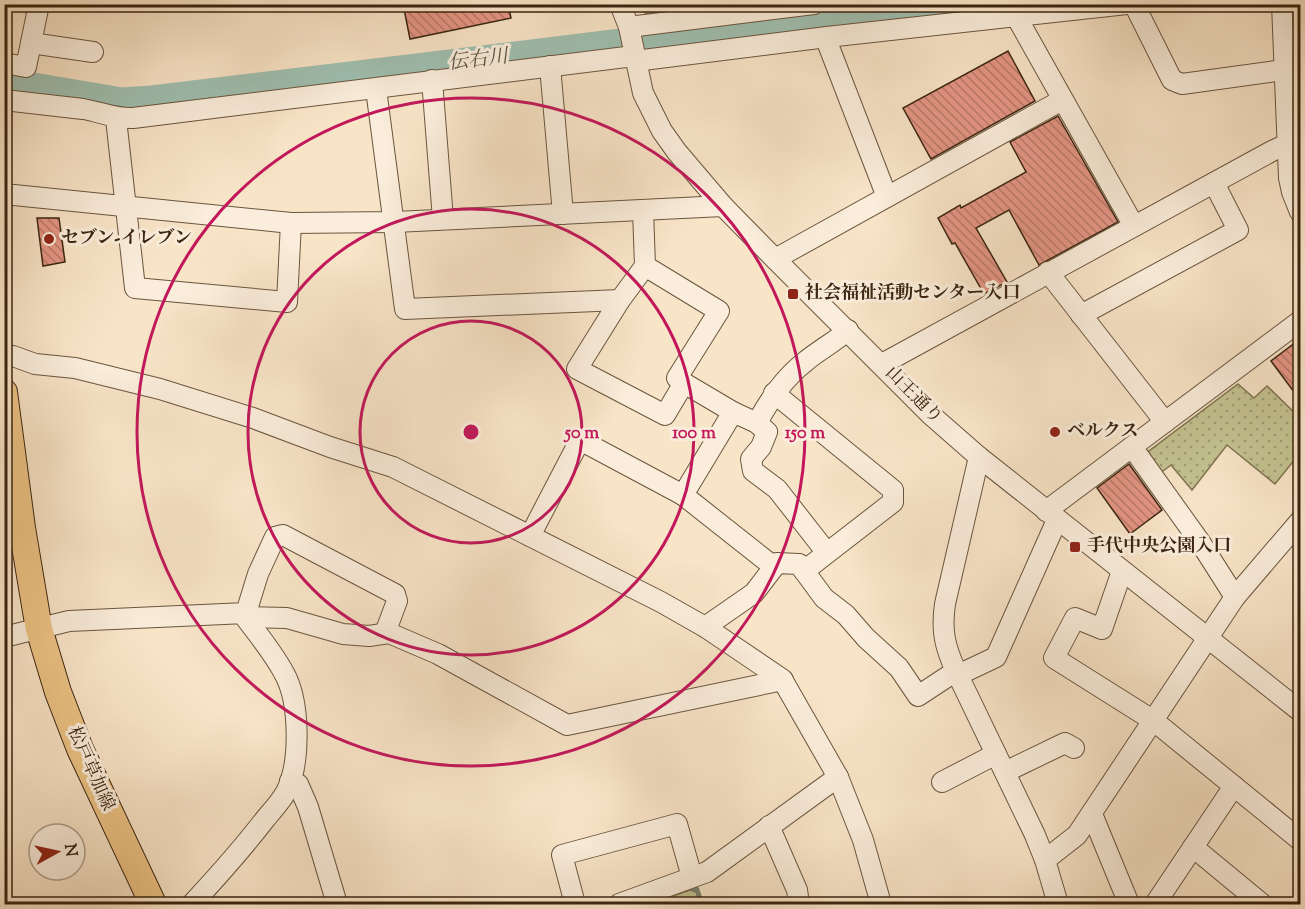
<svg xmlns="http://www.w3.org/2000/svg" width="1305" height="909" viewBox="0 0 1305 909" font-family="'Sorts Mill Goudy','Noto Serif JP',serif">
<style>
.park{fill:url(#park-dots);stroke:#7f7451;stroke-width:1.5}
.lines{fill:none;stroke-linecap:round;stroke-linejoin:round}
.stream{stroke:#778170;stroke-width:4.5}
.river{stroke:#9fbfb0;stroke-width:27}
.building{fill:url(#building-back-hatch);stroke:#3a2511;stroke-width:1.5}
.minor-casing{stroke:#6a553e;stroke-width:22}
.major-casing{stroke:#3a2511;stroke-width:28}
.minor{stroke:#faeddb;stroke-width:20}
.major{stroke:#ecc284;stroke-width:26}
.ring{fill:none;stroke:#c2185b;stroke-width:3}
.poi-dot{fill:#8f2418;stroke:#faeddb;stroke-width:2}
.labels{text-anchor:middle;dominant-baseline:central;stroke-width:6;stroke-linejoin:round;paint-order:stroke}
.poi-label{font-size:18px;font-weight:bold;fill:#3a2511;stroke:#faeddb;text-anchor:start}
.street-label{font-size:18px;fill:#3a2511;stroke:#faeddb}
.water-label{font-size:20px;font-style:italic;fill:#585341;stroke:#faeddb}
.centre{fill:#c2185b;stroke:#faeddb;stroke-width:3}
.ring-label{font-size:18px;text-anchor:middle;font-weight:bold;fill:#c2185b;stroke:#faeddb;stroke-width:6;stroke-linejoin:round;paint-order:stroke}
</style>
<defs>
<pattern id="park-dots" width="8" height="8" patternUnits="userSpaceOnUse" patternTransform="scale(1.5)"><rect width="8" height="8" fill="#c4c291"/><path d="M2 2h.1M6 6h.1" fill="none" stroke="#a09d75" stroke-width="1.8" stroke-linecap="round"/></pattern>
<pattern id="building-back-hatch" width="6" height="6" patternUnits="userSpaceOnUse" patternTransform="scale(1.5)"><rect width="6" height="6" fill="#e49584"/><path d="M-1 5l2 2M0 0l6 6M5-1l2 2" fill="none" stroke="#ba796b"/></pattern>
</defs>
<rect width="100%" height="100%" fill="#f8e4c7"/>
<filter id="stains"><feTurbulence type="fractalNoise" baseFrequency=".00333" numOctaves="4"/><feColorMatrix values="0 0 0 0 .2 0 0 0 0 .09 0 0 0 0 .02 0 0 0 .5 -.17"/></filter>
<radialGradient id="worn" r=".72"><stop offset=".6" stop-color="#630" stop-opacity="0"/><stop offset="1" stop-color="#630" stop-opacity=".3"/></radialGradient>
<g class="park">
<path d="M637,5H729L647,14L639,9Z"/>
<path d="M1238,384L1254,398L1267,386L1300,418V453L1275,484L1227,445L1192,490L1171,465L1159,474L1145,454Z"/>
<path d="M690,890L696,892L700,904H650Z"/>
</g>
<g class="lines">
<path class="stream" d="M686,888L697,889L702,904"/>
<path class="river" d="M4,81L122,101L152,99L646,39L952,4"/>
</g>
<g class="building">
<path d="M403,4H508L511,18L410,39Z"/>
<path d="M1008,51L1035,101L931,159L903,108Z"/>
<path d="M1058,116L1118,222L1039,265L1009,210L976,228L1007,282L984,294L955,243L952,244L938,218L960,205L961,208L1026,172L1010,142Z"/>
<path d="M37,218H59L65,262L43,266Z"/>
<path d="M1300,339V400L1271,361Z"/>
<path d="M1129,464L1162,510L1130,534L1097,488Z"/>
</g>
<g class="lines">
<g class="minor-casing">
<g id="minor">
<path d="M620,4L629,27L643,93L662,131L677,152L723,206L775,259L931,415L979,457L1300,711"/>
<path d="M1134,4L1172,80L1182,84L1284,70"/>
<path d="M1282,4L1289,178L1292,192L1300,212"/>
<path d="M1016,16L1134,226"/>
<path d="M629,27L814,4"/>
<path d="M827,37L829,47L887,197"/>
<path d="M31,43L93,52"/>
<path d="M635,61L827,37L1127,4"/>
<path d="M4,63L26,67L39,4"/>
<path d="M550,66L563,214"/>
<path d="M432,80L443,219"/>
<path d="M376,89L405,309L620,300"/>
<path d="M4,100C31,103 57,106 83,109C101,112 115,119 133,118L634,56"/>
<path d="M116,119L135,288L287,302L291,223"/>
<path d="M4,194L291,223L395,222L723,206"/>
<path d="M643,210L645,266L620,300L577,369L665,415L684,383L677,378L719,311L645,266"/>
<path d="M775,259L1062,100"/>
<path d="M1048,272L1165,422"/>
<path d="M1081,315L1238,230L1214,183"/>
<path d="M4,356H13L35,364L75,368L160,389L253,418L330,447L393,467L661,602L705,627L782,679L838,777L863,840L881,904"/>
<path d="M882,364L1272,151L1287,144L1300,142"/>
<path d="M684,383L733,412"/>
<path d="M774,393L893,490V502L804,571"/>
<path d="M757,423L767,432L761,447L751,459L753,471L777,489L827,553"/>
<path d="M1132,447L1200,542L1235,597"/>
<path d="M979,457L945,604C941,631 945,647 956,671L1035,835L1045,860L1058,904"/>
<path d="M683,495L774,567"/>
<path d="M1046,511L1300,321"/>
<path d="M530,536L580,440L683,495L733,412L757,423C770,399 784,378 806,361C819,350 835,342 848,330"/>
<path d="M1122,571L1102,629L1075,618L1054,658L1154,721L1300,840"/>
<path d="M246,617L287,618L343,634L369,636L389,633L438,654L567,725L783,680"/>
<path d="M705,627L754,593L777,563L799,564L824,598L846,615L866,638L899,668L918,696L956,671"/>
<path d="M4,637L69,621L246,613L258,574L275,537L283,535L395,594L397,601L385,633"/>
<path d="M958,675L996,657L1057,520"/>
<path d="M1005,772L1065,743L1074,748"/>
<path d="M290,781L298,784L308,807L337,904"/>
<path d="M942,782L996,754"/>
<path d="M1092,814L1129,904"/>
<path d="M769,826L797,890L799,904"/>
<path d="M1193,847L1262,904"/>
<path d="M1045,860L1077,835L1235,597L1300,521"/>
<path d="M192,904C218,876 243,848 266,818C273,810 281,801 286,792C301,763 300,701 284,673C273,652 256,632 242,613"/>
<path d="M575,904L562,855L677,824L692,877"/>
<path d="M619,904L707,872L838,777"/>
<path d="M1155,904L1234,786"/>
</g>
</g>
<g class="major-casing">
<path id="major" d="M4,392L22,528L39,629L58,692L80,749L153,904"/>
</g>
<use href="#minor" class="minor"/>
<use href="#major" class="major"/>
</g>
<g class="ring">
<circle cx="471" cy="432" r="111"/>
<circle cx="471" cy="432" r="223"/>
<circle cx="471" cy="432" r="334"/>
</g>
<g class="poi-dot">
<circle cx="49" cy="239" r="6"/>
<rect x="787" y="288" width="12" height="12" rx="3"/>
<circle cx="1055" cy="432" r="6"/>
<rect x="1069" y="541" width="12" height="12" rx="3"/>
</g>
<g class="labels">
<g class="poi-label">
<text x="61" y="239">セブン-イレブン</text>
<text x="805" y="294">社会福祉活動センター入口</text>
<text x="1067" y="432">ベルクス</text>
<text x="1087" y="547">手代中央公園入口</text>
</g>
<g class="street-label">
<text transform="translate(913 396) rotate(45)">山王通り</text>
<text transform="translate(90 769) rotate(66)">松戸草加線</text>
</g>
<g class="water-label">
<text transform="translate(478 61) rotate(-7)">伝右川</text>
</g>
</g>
<circle cx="471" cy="432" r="9" class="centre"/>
<g class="ring-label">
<text x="582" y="438">50 m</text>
<text x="694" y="438">100 m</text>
<text x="805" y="438">150 m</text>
</g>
<rect width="1305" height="909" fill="none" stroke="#f8e4c7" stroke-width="24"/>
<rect x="6" y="6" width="1293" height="897" fill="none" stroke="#3a2511" stroke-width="3"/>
<rect x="12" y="12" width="1281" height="885" fill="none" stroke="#3a2511" stroke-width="1.5"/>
<g transform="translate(57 852) rotate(82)"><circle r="28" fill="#faeddb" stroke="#ad9d8a" stroke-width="1.5"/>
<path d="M0-4.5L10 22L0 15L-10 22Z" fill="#8f2418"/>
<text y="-9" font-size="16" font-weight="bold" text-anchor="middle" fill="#3a2511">N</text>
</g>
<rect width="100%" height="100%" filter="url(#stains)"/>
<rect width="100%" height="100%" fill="url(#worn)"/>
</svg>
